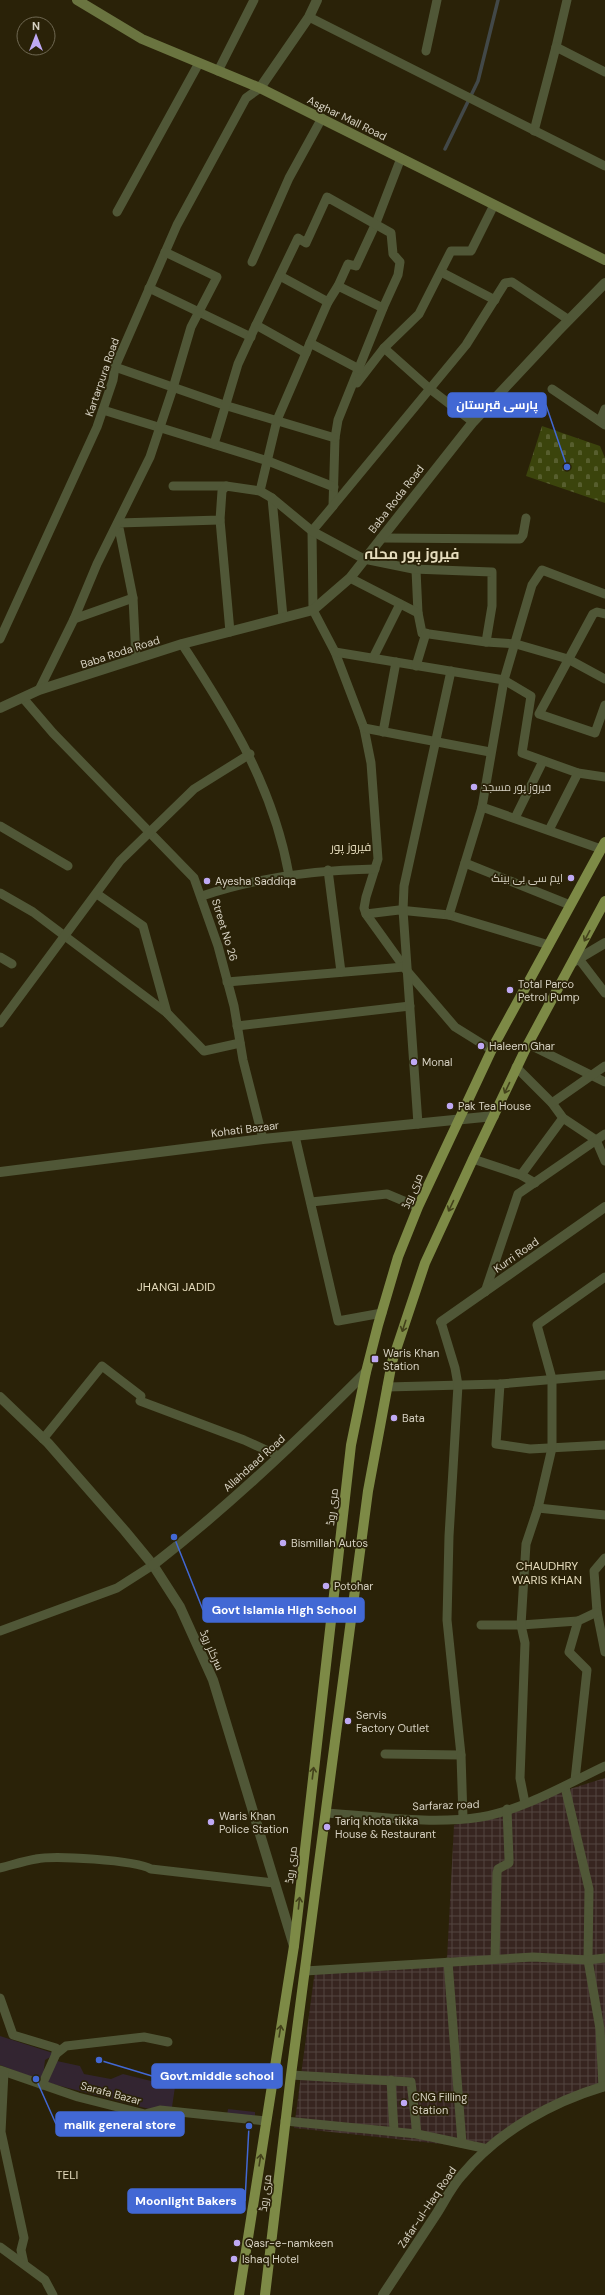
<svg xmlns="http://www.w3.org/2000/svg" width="605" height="2295" viewBox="0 0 605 2295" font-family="'DM Sans',Cairo,sans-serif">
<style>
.commercial{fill:#332531}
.industrial{fill:url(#industrial-grid)}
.cemetery{fill:url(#cemetery-stones)}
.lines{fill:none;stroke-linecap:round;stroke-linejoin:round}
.stream{stroke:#424848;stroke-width:3.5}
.minor{stroke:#505737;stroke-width:9}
.tertiary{stroke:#505737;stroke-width:10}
.secondary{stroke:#6a7440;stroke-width:10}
.primary{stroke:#7d8a46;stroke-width:10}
.oneway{stroke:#43411b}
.poi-dot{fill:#bfa9f4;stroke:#2a2208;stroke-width:1.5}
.labels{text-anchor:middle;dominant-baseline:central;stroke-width:3.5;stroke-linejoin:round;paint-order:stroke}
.street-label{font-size:11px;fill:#d6d1c2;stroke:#2a2208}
.poi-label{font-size:11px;fill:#d6d1c2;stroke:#2a2208;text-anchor:start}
.neighbourhood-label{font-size:12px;fill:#e6ddbe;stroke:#2a2208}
.district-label{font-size:15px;font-weight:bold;fill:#e6ddbe;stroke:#2a2208}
.leader{fill:none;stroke:#4268d4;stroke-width:1.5}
.callout-dot{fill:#4268d4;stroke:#2a2208;stroke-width:1.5}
.callout{fill:#4268d4;stroke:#4268d4;stroke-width:1.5}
.callout-label{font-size:12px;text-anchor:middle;font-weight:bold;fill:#fff}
</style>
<defs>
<pattern id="industrial-grid" width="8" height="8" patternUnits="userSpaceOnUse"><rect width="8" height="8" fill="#372520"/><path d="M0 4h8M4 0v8" fill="none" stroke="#53443f"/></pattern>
<pattern id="cemetery-stones" width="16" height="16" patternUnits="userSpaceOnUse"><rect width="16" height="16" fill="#3b440c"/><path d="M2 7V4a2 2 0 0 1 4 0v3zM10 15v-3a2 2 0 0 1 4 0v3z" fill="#575e2e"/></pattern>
</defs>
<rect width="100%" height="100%" fill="#2a2208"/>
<g class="commercial">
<path d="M0,2036L56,2054L45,2060L42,2085L31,2077L0,2065Z"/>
<path d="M57,2061L80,2066L84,2074L111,2079L123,2074L175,2087L172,2107L149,2109L45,2082Z"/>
<path d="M228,2109L255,2112V2117L227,2115Z"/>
</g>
<path class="industrial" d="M605,1778V2084L570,2094L488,2149L294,2128L315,1970L447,1959L454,1825Z"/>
<path class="cemetery" d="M542,426L600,446L605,458V503L526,476Z"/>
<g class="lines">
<path class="stream" d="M445,149L478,81L498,0"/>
<g class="minor">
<path d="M567,0L556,47L605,72"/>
<path d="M309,17L605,166"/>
<path d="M426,51L437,0"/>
<path d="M218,71L254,0"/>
<path d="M534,131L556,47"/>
<path d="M117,212L199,63"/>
<path d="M252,262L289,178L322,118"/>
<path d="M441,272L495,300"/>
<path d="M280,276L328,302L338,286L383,308"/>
<path d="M338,286L348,264L356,266L376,223L401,158"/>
<path d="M149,288L251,337"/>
<path d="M256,325L298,238L306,243L327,197L391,233L393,254L400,262L398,275L383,308L338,420L335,438L333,506L312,531L313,610L335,652L364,728L371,763L378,859L366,897L364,908L366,914L407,971L455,1027L492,1050"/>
<path d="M310,343L328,302"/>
<path d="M384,348L430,389L473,422"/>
<path d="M115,367L224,405L335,438"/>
<path d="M357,383L384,348L419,314L451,251H471L494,205"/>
<path d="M552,389L605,425"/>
<path d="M103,410L268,461L334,487"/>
<path d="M600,421L605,409"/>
<path d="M214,444L238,364L256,325L306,353L310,343L359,369"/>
<path d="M173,486H226"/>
<path d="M260,491L277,420L306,353"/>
<path d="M272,498L283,617"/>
<path d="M333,506L466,345L505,283L512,282L569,320"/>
<path d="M220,520L230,632"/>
<path d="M381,538L520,539L523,535L526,518"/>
<path d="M416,570L418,613"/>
<path d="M350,578L418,613L422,633L486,642L516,644L568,659L605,679"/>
<path d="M605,614L597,612L593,614L539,714L595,733L605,705"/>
<path d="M74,619L133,598"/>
<path d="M0,639L97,427L113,380L115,367L177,225L246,98L260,88"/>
<path d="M182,644C231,719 273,786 289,875"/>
<path d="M335,652L504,680L531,696L522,753L578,773L605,777"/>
<path d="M373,658L400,604"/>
<path d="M136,659L133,598L118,523L220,520L222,491L226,486L260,491L272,498L312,531L364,559L413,569L492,572V606L486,642"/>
<path d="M416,666L426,633"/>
<path d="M39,690L74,619L97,564L150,457L173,388L191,327L217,277L165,252"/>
<path d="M23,698L53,733L194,878L218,946L234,1006L243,1060L263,1139"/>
<path d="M364,728L490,752"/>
<path d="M383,732L396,662"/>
<path d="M482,807L601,849"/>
<path d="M515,818L543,761"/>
<path d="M0,826L68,866"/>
<path d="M549,830L578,773"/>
<path d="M465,863L570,905"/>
<path d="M328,870L341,972"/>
<path d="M0,893L33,912L167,1013L204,1051L240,1043"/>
<path d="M97,894L143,926L167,1013"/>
<path d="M202,896C258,877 316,870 375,869"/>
<path d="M366,914L399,910L449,915L549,945"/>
<path d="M449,915L482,807L504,680L532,585L542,570L605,594"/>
<path d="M0,957L12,964"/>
<path d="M579,959L605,993"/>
<path d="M227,982L404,967"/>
<path d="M0,1023L120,861L194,789L250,754"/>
<path d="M237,1026L410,1006"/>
<path d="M528,1044L605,1082"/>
<path d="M516,1067L552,1103L563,1118L596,1140L605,1161"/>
<path d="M552,1103L605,1066"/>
<path d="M418,1124L403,910L404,886L451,671"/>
<path d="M295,1136L338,1321L382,1313"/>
<path d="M473,1159L521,1175L535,1183"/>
<path d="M521,1175L563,1118"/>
<path d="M311,1202L387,1194L418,1207"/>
<path d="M485,1292L518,1194L605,1134"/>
<path d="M500,1384L496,1444L530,1449L605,1445"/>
<path d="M387,1387L500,1384L605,1375"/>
<path d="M140,1401L244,1440L279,1456"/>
<path d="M43,1439L102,1366L141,1396"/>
<path d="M538,1508L605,1515"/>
<path d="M605,1558L594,1571L597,1612L605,1652"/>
<path d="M481,1625H521L578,1621"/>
<path d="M0,1631L117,1588L153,1565"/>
<path d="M385,1754L461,1755L447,1620L449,1536L458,1385L455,1368L441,1322"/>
<path d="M461,1755L463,1818"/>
<path d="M575,1780L587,1670L569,1652L578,1621L597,1612"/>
<path d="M565,1787L589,1889L588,1960L600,2029L603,2087"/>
<path d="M525,1803L520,1778L525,1643L521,1625L526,1544L538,1508L552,1448V1379L537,1325L605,1277"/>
<path d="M326,1813C376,1816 430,1825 481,1817C523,1810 567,1784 605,1766"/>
<path d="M0,1868C12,1865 24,1861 36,1859C54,1855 135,1860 151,1869L274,1883"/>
<path d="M495,1959L497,1873L498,1869L509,1863V1859L507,1809"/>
<path d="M448,1962L462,2143"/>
<path d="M305,1971L533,1957L588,1960L605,1958"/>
<path d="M0,1998L13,2035L56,2048V2054"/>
<path d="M0,2070L78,2097L145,2114L160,2110L266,2121"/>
<path d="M4,2072L1,2132L24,2238L21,2250L24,2264"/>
<path d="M291,2075L411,2082L417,2134"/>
<path d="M391,2080L394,2131"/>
<path d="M42,2085L56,2054L66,2046L144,2037L168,2042"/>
<path d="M285,2121L417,2134L488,2149"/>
<path d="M0,2247L45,2280L53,2295"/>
</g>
<g class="tertiary">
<path d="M260,88L309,17L317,0"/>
<path d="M0,708L39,690L182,644L313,610L350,578L473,422L558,331L605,283"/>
<path d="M573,962L605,943"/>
<path d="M0,1172L263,1139L494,1116"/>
<path d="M441,1322L605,1207"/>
<path d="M0,1397L48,1443L125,1531L153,1565L180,1607L213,1680L294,1946"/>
<path d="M153,1565C229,1506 298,1440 366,1372"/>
<path d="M383,2295C401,2268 419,2240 437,2213C445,2200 452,2186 462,2175C499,2131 551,2102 605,2086"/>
</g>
<path class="secondary" d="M77,0L142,39L260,88L605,260"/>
<g class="primary">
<path d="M239,2295L294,1946L351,1445L366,1372L378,1325L398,1257L418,1207L494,1045L605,842"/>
<path d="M265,2295L291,2075L368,1491L392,1362L425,1263L473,1159L528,1044L605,901"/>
</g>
</g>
<defs><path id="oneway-shaft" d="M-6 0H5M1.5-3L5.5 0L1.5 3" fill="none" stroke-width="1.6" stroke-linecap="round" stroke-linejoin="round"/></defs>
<g class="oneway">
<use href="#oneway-shaft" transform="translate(587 936) rotate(118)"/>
<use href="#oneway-shaft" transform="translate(507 1088) rotate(115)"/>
<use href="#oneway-shaft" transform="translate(451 1206) rotate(115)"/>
<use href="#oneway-shaft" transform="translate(404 1326) rotate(108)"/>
<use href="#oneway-shaft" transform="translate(313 1773) rotate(-83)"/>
<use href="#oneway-shaft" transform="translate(299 1903) rotate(-84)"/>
<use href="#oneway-shaft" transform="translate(280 2031) rotate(-81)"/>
<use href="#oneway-shaft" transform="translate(260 2160) rotate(-81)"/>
</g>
<g class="poi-dot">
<circle cx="474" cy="787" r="4"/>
<circle cx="571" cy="878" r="4"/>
<circle cx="207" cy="881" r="4"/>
<circle cx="510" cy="990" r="4"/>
<circle cx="481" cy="1046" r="4"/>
<circle cx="414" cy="1062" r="4"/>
<circle cx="450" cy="1106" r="4"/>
<rect x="371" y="1355" width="8" height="8" rx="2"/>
<circle cx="394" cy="1418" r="4"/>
<circle cx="283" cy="1543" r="4"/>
<circle cx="326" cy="1586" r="4"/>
<circle cx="348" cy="1721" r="4"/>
<circle cx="211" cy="1822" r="4"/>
<circle cx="327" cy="1827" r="4"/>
<circle cx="404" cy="2103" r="4"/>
<circle cx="237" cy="2243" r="4"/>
<circle cx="234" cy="2259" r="4"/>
</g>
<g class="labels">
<g class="street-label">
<text transform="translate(347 118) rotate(26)">Asghar Mall Road</text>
<text transform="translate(102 377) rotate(-71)">Kartarpura Road</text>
<text transform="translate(396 499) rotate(-52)">Baba Roda Road</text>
<text transform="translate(120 652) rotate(-18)">Baba Roda Road</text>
<text transform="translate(225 930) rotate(73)">Street No 26</text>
<text transform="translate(245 1129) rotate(-7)">Kohati Bazaar</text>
<text transform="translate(412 1191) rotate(-67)">مری روڈ</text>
<text transform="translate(516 1255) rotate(-35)">Kurri Road</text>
<text transform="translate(254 1463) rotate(-42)">Allahdaad Road</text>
<text transform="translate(332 1507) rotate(-84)">مری روڈ</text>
<text transform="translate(212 1650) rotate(66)">سرکلر روڈ</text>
<text transform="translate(446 1805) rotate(-2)">Sarfaraz road</text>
<text transform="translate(291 1865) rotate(-84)">مری روڈ</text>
<text transform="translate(111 2093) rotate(15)">Sarafa Bazar</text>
<text transform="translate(265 2193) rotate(-83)">مری روڈ</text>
<text transform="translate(427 2207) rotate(-56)">Zafar-ul-Haq Road</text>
</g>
<g class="poi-label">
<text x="482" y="787">فیروز پور مسجد</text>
<text x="563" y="878" text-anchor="end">ایم سی بی بینک</text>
<text x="215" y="881">Ayesha Saddiqa</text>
<text x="518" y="984">Total Parco<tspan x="518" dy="13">Petrol Pump</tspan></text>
<text x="489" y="1046">Haleem Ghar</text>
<text x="422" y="1062">Monal</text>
<text x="458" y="1106">Pak Tea House</text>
<text x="383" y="1353">Waris Khan<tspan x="383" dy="13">Station</tspan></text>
<text x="402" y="1418">Bata</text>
<text x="291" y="1543">Bismillah Autos</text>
<text x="334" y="1586">Potohar</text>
<text x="356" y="1715">Servis<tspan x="356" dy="13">Factory Outlet</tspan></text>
<text x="219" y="1816">Waris Khan<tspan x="219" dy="13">Police Station</tspan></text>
<text x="335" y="1821">Tariq khota tikka<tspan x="335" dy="13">House &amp; Restaurant</tspan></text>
<text x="412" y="2097">CNG Filling<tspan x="412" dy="13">Station</tspan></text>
<text x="245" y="2243">Qasr-e-namkeen</text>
<text x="242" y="2259">Ishaq Hotel</text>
</g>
<g class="neighbourhood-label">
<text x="351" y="847">فیروز پور</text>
<text x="176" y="1287">JHANGI JADID</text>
<text x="547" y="1566">CHAUDHRY<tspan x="547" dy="14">WARIS KHAN</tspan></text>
<text x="67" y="2175">TELI</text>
</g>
<g class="district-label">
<text x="412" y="554">فیروز پور محلہ</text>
</g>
</g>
<path class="leader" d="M567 467L546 405M174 1537L203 1610M99 2060L152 2076M36 2079L56 2124M249 2126L245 2201"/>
<g class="callout-dot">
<circle cx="567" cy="467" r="4"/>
<circle cx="174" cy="1537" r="4"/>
<circle cx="99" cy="2060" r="4"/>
<circle cx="36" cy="2079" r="4"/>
<circle cx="249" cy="2126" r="4"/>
</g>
<g class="callout">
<rect x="448" y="393" width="98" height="24" rx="4"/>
<rect x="203" y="1598" width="161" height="24" rx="4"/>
<rect x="152" y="2064" width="130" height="24" rx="4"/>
<rect x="56" y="2112" width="128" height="24" rx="4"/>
<rect x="128" y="2189" width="117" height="24" rx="4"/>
</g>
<g class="callout-label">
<text x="497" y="409">پارسی قبرستان</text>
<text x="284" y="1614">Govt Islamia High School</text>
<text x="217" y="2080">Govt.middle school</text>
<text x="120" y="2129">malik general store</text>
<text x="186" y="2205">Moonlight Bakers</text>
</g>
<g transform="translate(36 36)"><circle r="19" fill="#2a2208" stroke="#6f6852"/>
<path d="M0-3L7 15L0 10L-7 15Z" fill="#bfa9f4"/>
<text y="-6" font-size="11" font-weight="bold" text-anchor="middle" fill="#d6d1c2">N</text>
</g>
</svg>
